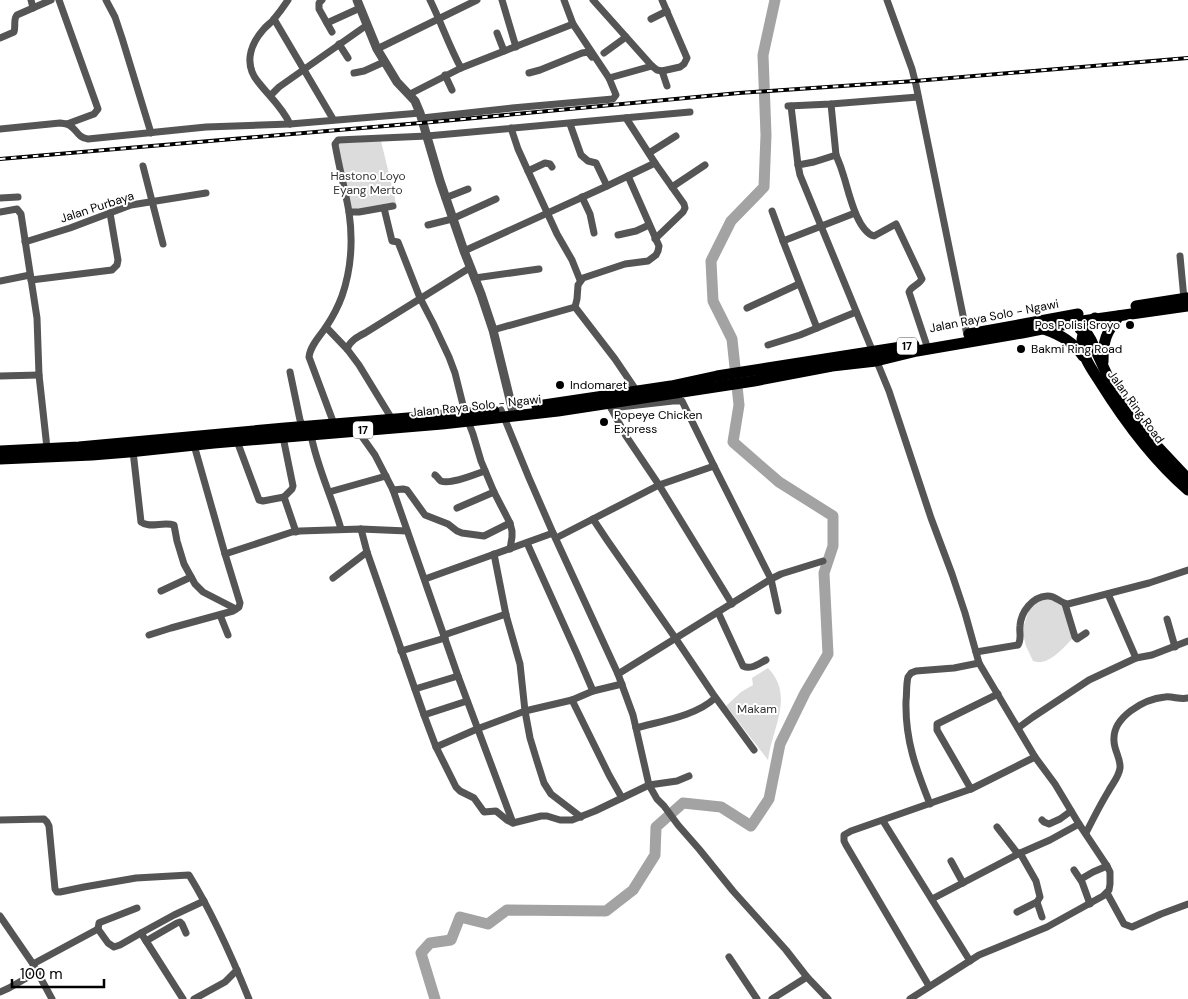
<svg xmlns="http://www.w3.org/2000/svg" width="1188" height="999" viewBox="0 0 1188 999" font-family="'DM Sans',sans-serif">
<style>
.green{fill:#dcdcdc}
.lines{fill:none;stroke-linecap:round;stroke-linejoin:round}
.river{stroke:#a3a3a3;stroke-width:11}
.minor{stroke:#555;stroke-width:7}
.tertiary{stroke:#555;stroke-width:9}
.trunk{stroke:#000;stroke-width:11}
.rail-casing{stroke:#000;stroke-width:4}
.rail{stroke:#fff;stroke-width:2;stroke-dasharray:5.5;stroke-linecap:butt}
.poi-dot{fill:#000;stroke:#fff;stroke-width:2}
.labels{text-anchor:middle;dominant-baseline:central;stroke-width:4;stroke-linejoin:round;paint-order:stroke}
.shield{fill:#fff;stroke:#4c4c4c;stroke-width:1}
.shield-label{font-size:11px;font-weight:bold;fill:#000}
.park-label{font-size:12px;fill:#333;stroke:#fff}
.street-label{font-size:12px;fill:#000;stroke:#fff}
.poi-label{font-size:12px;fill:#000;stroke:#fff;text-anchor:start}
</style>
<rect width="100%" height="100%" fill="#fff"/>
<g class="green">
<path d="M381,141L396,203L373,208L350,210L338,146L340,143Z"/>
<path d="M1047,598L1063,605L1073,638C1063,648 1048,667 1033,661L1026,646L1022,630L1030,608L1035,603Z"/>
<path d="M768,668C795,696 772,728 768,760L726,706L741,692L753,685L752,678Z"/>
</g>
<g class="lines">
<path class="river" d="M435,999L421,953L430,943L451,940L460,917L488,924L507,910L606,911L633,890L655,855L656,827L683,803L721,807L751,826L769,799L780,744L805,693L828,654L824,573L833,546V516L779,482L733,442L739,405L732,339L713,301L711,261L731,221L764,187L766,135L763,55L775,0"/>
<g class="minor">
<path d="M31,0L33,8"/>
<path d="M106,0L115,17L122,38L151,133"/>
<path d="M288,0C284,6 279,13 274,19C271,23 266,26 263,30C249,46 244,66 259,83C270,97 282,107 290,124"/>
<path d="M322,0L319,3V9L332,32"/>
<path d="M430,0C441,22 449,46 461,68"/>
<path d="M502,0L516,47"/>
<path d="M564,0L573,24"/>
<path d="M593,0L652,66L657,70L662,71L680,67L684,64L687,58L662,0"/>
<path d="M887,0L912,69L916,85L967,335"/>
<path d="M274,19L333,119"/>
<path d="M651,19L667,11"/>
<path d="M327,23L360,8"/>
<path d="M497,33L504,51"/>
<path d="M0,38L14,32C16,26 13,19 17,15L51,0"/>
<path d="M339,44L348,58"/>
<path d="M377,49L477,0"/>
<path d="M604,53L626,37"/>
<path d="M662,71L667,86"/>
<path d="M354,73L364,71L384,62"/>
<path d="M529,73L540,70L582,53L588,52L592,57"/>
<path d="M445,75L452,90"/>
<path d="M609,78L652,66"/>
<path d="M410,94L461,68L573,24L609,78L616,95L613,99L512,108L422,118"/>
<path d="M271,95L279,87L367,25"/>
<path d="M831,104L836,155L814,162L798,165L800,175L889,391L931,518L952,574L965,613L979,663L1035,757L1055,784L1079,824L1107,866L1110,872V884L1109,890L1103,896L1047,927L979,955L910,999"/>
<path d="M788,106L831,104L918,97"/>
<path d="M791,106L798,165"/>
<path d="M626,118L655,163"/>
<path d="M67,124C77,128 77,138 88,139L206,127L290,124L420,113"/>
<path d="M570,124L581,155L588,161L596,163L607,186"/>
<path d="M511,128L518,149L528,171L557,234L572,260L580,280"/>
<path d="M0,129L60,123L67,124L94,114L98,109L59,0"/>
<path d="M649,153L676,136"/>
<path d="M836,155C839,162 842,170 844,177C849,193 857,231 874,236L896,224L922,279C919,285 911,286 909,292L926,343"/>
<path d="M143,166L163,244"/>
<path d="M528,171L545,163L550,164L552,167"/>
<path d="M628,176L659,246L658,251L656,255L648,261L625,264L583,278L578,285L577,299L575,307L615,359L636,390"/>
<path d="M672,187L705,165"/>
<path d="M582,197L590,214L594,233"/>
<path d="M0,198L18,197"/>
<path d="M445,198L468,189"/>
<path d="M384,208L392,241L398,242L420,298L433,323L449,357L455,373L465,413"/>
<path d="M772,211L783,241L817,328"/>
<path d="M0,212L17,209L21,214L37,318L39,375L47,448"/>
<path d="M349,212H359L393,206"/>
<path d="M428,225L452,219L496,199"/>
<path d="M618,235L636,231L649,225"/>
<path d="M783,241L855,213"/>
<path d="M25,242L70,228L131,205L206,193"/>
<path d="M464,251L607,186L655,163L684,204L685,208L683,212L655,239"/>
<path d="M1180,256L1184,299"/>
<path d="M475,278L539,269"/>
<path d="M31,280L112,270L117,265L118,260L110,213"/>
<path d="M0,281L30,275"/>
<path d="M747,308L799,284"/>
<path d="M326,327L347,349"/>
<path d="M493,330L575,307"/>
<path d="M768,345L800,335L856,312"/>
<path d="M290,372L300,420L303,426"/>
<path d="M0,376L39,375"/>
<path d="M610,406L626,436L659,485L732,604"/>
<path d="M611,408L673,401H682L714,466L771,579L778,611"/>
<path d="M501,410L529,478L553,533L618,674L633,715L649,785L657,799L664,806L678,825L699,849L733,891L786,950L807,977L828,999"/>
<path d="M392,419L359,365L347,349C350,341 357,337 365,333L471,267"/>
<path d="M468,421L473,434L481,461L494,492L510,523L512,531V537L510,549"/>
<path d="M334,424L309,357C310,346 320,336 326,327C332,318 338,307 342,296C351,270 353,240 349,212C345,189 339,167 335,144L338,140L427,136L690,112"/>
<path d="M358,431L375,455L393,490L458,676L513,823"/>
<path d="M311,435C317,467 332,497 341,529"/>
<path d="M283,437L293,486L292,489L284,497"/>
<path d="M237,441L259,500L263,501L284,497L296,532"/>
<path d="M133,451L141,522C150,529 163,521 174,525L177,541L184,564L195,584L203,592L236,609"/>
<path d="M435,475C437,476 439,480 441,481C450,485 476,474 485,471"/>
<path d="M393,490L403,489L407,490L425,515L448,524L457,531L462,533L484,536L510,523"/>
<path d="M329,492L386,476"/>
<path d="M457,508L494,492"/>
<path d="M593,519L607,540L676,639L713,694L754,750"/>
<path d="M361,529L367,552L424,715L436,747L456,787L460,791L474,798L484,812L496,811L507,820L513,823L541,816H547L560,820H572L595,811L649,785L677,781L689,776"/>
<path d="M556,538L659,485L714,466"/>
<path d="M527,543L577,654L593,691"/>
<path d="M225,554L292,532L300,531L361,529L407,531"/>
<path d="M494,554L506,615L520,664L525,711L530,738L537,761L544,783L551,794L581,817"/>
<path d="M333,578L367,552"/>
<path d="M425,579L553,533"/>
<path d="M161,591L191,577"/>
<path d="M1108,594L1136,658"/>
<path d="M1065,604L1075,637L1077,639L1086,633"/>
<path d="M718,612L743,666C751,670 758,664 766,660"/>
<path d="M220,615L228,635"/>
<path d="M1167,619L1175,647"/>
<path d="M149,635L171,628L233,611L239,607L240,603L225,554L194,445"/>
<path d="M444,635L506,614"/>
<path d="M401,651L445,638"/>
<path d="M976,652L1018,645C1022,639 1019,633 1020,626C1021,612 1032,597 1047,596C1055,595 1060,603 1068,604L1149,583L1188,570"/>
<path d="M618,674L771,579L781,574L823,561"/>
<path d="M415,689L458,676"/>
<path d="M572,700L609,775L622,798"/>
<path d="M424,715L467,701"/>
<path d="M636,728C661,721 696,716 715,698"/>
<path d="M1018,728L1033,717L1089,680L1136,658L1152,655L1188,641"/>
<path d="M436,747L477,729L525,711L572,700L593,691L622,684"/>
<path d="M971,789L937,730V724L998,694"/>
<path d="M930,804C916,769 905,740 906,701C907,693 906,685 908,677L911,673L916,671L954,668L979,663"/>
<path d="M0,820L44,819L47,822L49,826L55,889L57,892H60L84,887L136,878L189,875C213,914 232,957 249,999"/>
<path d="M1042,820L1044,822L1049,824L1060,819L1071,811"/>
<path d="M883,821L970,961"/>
<path d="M997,827L1018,854"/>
<path d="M1086,833C1093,819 1100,805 1108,792C1112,784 1119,777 1120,768C1121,759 1114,750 1114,741C1112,717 1144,699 1165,697C1173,696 1180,700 1188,698"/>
<path d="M951,861L963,883"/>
<path d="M1074,870L1082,882L1090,904"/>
<path d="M1081,879L1093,872L1107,866"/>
<path d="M1107,893L1124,924L1132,927L1161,914L1188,904"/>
<path d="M932,899L1018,854L1050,840L1079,824"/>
<path d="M1037,902L1042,917"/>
<path d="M1017,912L1037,902L1040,897L1036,881L1020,853"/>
<path d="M0,916L33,964L52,999"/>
<path d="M98,929L99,923L101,922L137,908"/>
<path d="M141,933L174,915L204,901"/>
<path d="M146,941L177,923L180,922L182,924L186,933"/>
<path d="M729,957L757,999"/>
<path d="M33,964L98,929L108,943L114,947L120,945L141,933L183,999"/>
<path d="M929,986L846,845L844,841V835L851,831L971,789L1035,757"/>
<path d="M0,992L9,988L37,972"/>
<path d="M194,999L225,982L237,970"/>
<path d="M772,999L807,977"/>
</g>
<path class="tertiary" d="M357,0L377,49L397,82L415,101L420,113L440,181L464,251L481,294L493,330L514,416"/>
<g class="trunk">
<path d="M1136,306L1187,298"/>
<path d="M1095,318C1087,325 1081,333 1082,344C1083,358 1093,371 1100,382C1125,422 1153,460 1188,490"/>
<path d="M1044,329C1061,335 1073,342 1083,356"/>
<path d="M1080,329L1088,335L1091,340L1108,377L1118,395L1157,446L1188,479"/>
<path d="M969,334L1078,314"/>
<path d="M1103,362C1103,340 1106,333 1119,316"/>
<path d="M537,406L671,386L717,376L914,345"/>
<path d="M0,451L79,447L285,428L494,411"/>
<path d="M0,459L92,455L129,452L214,443L442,424L558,411L754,381L832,366L876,361L917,351L1022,333L1082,321L1188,306"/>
</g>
<g class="rail-casing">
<path id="rail" d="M0,159L432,122L739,93L915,81L1188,58"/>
</g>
<use href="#rail" class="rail"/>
</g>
<g class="poi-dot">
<circle cx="1130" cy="325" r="5"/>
<circle cx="1021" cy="349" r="5"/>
<circle cx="560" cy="385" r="5"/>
<circle cx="604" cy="422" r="5"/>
</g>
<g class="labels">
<g class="shield">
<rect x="897" y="337.5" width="20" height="17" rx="4"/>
<rect x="353" y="421.5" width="20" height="17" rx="4"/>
</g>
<g class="shield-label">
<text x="907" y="346">17</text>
<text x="363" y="430">17</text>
</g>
<g class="park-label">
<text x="368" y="176">Hastono Loyo<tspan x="368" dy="14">Eyang Merto</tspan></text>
<text x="757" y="709">Makam</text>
</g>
<g class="street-label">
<text transform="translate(97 207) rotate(-18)">Jalan Purbaya</text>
<text transform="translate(994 316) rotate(-11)">Jalan Raya Solo - Ngawi</text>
<text transform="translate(476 406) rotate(-6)">Jalan Raya Solo - Ngawi</text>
<text transform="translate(1136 407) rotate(54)">Jalan Ring Road</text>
</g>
<g class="poi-label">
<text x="1120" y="325" text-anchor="end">Pos Polisi Sroyo</text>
<text x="1031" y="349">Bakmi Ring Road</text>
<text x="570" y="385">Indomaret</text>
<text x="614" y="415">Popeye Chicken<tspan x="614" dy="14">Express</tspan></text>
</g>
</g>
<path d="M12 979v8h92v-8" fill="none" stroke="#000000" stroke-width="2.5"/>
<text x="20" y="979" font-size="15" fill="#000000" stroke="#ffffff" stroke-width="4" paint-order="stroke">100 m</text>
</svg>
